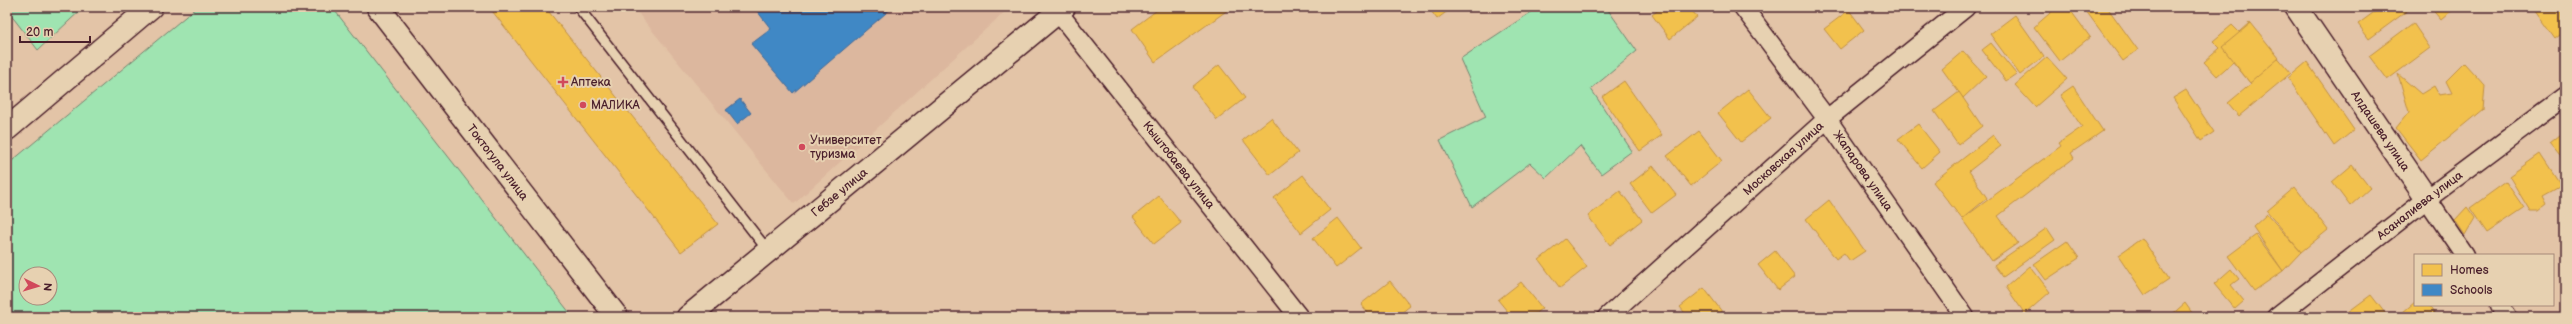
<svg xmlns="http://www.w3.org/2000/svg" width="2572" height="324" viewBox="0 0 2572 324" font-family="'Balsamiq Sans',sans-serif">
<style>
.built{fill:#dcb79e}
.green{fill:#9fe4b1;stroke:#74826e;fill-rule:evenodd}
.homes{fill:#f2c14e;stroke:#c09044}
.schools{fill:#3f88c5;stroke:#426897}
.lines{fill:none;stroke-linecap:round;stroke-linejoin:round}
.lane-casing{stroke:#4a1f2b;stroke-width:12}
.street-casing{stroke:#4a1f2b;stroke-width:21}
.secondary-casing{stroke:#4a1f2b;stroke-width:25}
.lane{stroke:#e7d1b1;stroke-width:9}
.street{stroke:#e7d1b1;stroke-width:18}
.secondary{stroke:#e7d1b1;stroke-width:22}
.poi-dot{fill:#d1495b;stroke:#e7d1b1;stroke-width:1.5}
.labels{text-anchor:middle;dominant-baseline:central;stroke-width:4;stroke-linejoin:round;paint-order:stroke}
.poi-label{font-size:12px;fill:#4a1f2b;stroke:#e7d1b1;text-anchor:start}
.street-label{font-size:12px;fill:#4a1f2b;stroke:#e7d1b1}
</style>
<rect width="100%" height="100%" fill="#e3c4a7"/>
<filter id="ink" filterUnits="userSpaceOnUse"><feTurbulence type="fractalNoise" baseFrequency=".025" numOctaves="2"/><feDisplacementMap in="SourceGraphic" scale="8" xChannelSelector="R" yChannelSelector="G"/><feConvolveMatrix kernelMatrix="1 2 1 2 8 2 1 2 1" color-interpolation-filters="sRGB"/></filter>
<g filter="url(#ink)">
<path class="built" d="M633,7H1010L794,204Z"/>
<g class="green">
<path d="M7,7H84L38,50L7,10Z"/>
<path d="M197,7H332L573,317H7V165ZM26,274H50V298H26Z"/>
<path d="M1539,7H1606L1637,51L1591,89L1632,151L1601,174L1580,146L1546,178L1530,163L1472,207L1440,140L1486,117L1460,59Z"/>
</g>
<g class="homes">
<path d="M489,7H545L718,224L681,252Z"/>
<path d="M1161,7H1232L1155,62L1132,29Z"/>
<path d="M1428,7H1453L1437,19Z"/>
<path d="M1662,7H1689L1697,17L1670,39L1652,15Z"/>
<path d="M2057,7H2068L2090,37L2060,61L2034,27Z"/>
<path d="M2083,7H2107L2138,50L2123,61Z"/>
<path d="M2381,7L2411,8L2369,39L2358,24Z"/>
<path d="M2430,7H2456L2441,20Z"/>
<path d="M2532,7H2565V31L2555,39Z"/>
<path d="M1849,10L1864,30L1840,49L1824,29Z"/>
<path d="M2015,15L2044,56L2020,75L1990,34Z"/>
<path d="M2249,23L2291,73L2239,116L2228,103L2251,84L2233,62L2217,76L2204,62L2220,48L2213,41L2232,25L2239,32Z"/>
<path d="M2251,23L2279,58L2250,83L2222,47Z"/>
<path d="M2413,23L2430,48L2387,80L2369,56Z"/>
<path d="M1991,43L2016,74L2006,81L1982,50Z"/>
<path d="M1963,51L1986,76L1963,98L1942,69Z"/>
<path d="M2047,57L2067,79L2035,107L2015,85Z"/>
<path d="M2307,62L2354,130L2334,146L2288,78Z"/>
<path d="M2464,63L2485,86L2483,109L2421,160L2396,128L2409,112L2398,74L2421,94L2434,86L2439,95L2452,93L2446,81Z"/>
<path d="M1219,65L1245,98L1217,120L1192,87Z"/>
<path d="M1624,81L1662,135L1640,151L1602,97Z"/>
<path d="M2073,86L2103,131L2071,153L2074,158L1998,216L2018,243L1992,261L1962,219L2061,146L2059,143L2082,127L2060,95Z"/>
<path d="M1748,89L1771,118L1741,142L1718,113Z"/>
<path d="M2186,90L2214,132L2201,141L2173,98Z"/>
<path d="M1959,92L1982,126L1958,145L1934,111Z"/>
<path d="M1271,118L1298,153L1270,175L1243,140Z"/>
<path d="M1918,124L1940,152L1922,168L1898,139Z"/>
<path d="M1699,131L1722,161L1691,186L1667,156Z"/>
<path d="M2565,132V162L2550,144Z"/>
<path d="M1993,135L2001,146L1969,171L1987,198L1962,219L1933,182Z"/>
<path d="M2540,154L2561,186L2543,196L2547,204L2538,211H2530L2509,176Z"/>
<path d="M2352,165L2370,188L2350,206L2332,182Z"/>
<path d="M1653,166L1676,195L1652,213L1630,184Z"/>
<path d="M1303,175L1330,210L1301,233L1274,198Z"/>
<path d="M2506,182L2524,208L2487,233L2470,208Z"/>
<path d="M2295,187L2328,230L2301,252L2267,211Z"/>
<path d="M1620,191L1642,220L1610,245L1588,216Z"/>
<path d="M1159,196L1181,223L1154,244L1133,217Z"/>
<path d="M1829,200L1865,251L1850,261L1844,253L1836,259L1806,219Z"/>
<path d="M2467,207L2475,218L2465,235L2455,220Z"/>
<path d="M2267,214L2301,252L2283,271L2253,227Z"/>
<path d="M1338,218L1361,248L1336,268L1313,238Z"/>
<path d="M2047,228L2055,240L2003,277L1994,265Z"/>
<path d="M2256,235L2283,271L2254,291L2228,256Z"/>
<path d="M2142,238L2169,279L2145,295L2118,255Z"/>
<path d="M1565,239L1587,267L1560,288L1539,260Z"/>
<path d="M2067,241L2079,258L2046,280L2034,264Z"/>
<path d="M1775,251L1795,277L1778,290L1758,265Z"/>
<path d="M2030,266L2050,292L2025,314L2006,287Z"/>
<path d="M2231,269L2239,279L2231,285L2244,301L2235,309L2214,284Z"/>
<path d="M1390,281L1410,306L1396,317H1371L1361,304Z"/>
<path d="M1521,282L1542,308L1531,317H1512L1498,300Z"/>
<path d="M1704,288L1726,317H1688L1680,307Z"/>
<path d="M2371,295L2388,317H2352L2348,312Z"/>
<path d="M2415,302V305H2428L2437,317H2397Z"/>
<path d="M2185,303L2195,317H2169Z"/>
</g>
<g class="schools">
<path d="M754,7H893L793,93L751,44L771,29Z"/>
<path d="M740,99L751,113L737,124L726,110Z"/>
</g>
<g class="lines">
<g class="lane-casing">
<path id="lane" d="M578,7L769,252"/>
</g>
<g class="street-casing">
<g id="street">
<path id="s1" d="M1743,7L1827,119L1965,317"/>
<path id="s2" d="M1058,12L1299,317"/>
<path d="M2427,199L2465,255"/>
<path d="M2500,305L2508,317"/>
<path id="s3" d="M1607,317L1827,119L1966,7"/>
<path id="s4" d="M2276,317L2427,199L2565,96"/>
</g>
</g>
<g class="secondary-casing">
<g id="secondary">
<path id="s5" d="M378,7L617,317"/>
<path id="s6" d="M2296,7L2427,199"/>
<path d="M7,129L151,7"/>
<path id="s7" d="M688,317L1064,7"/>
</g>
</g>
<use href="#lane" class="lane"/>
<use href="#street" class="street"/>
<use href="#secondary" class="secondary"/>
</g>
</g>
<g class="poi-dot">
<path d="M561 76h4v4h4v4h-4v4h-4v-4h-4v-4h4z"/>
<circle cx="583" cy="105" r="4"/>
<circle cx="802" cy="147" r="4"/>
</g>
<g class="labels">
<g class="poi-label">
<text x="571" y="82">Аптека</text>
<text x="591" y="105">МАЛИКА</text>
<text x="810" y="140">Университет<tspan x="810" dy="14">туризма</tspan></text>
</g>
<g class="street-label">
<text stroke="none"><textPath href="#s6" startOffset="150">Алдашева улица</textPath></text>
<text stroke="none"><textPath href="#s3" startOffset="237">Московская улица</textPath></text>
<text stroke="none"><textPath href="#s5" startOffset="196">Токтогула улица</textPath></text>
<text stroke="none"><textPath href="#s2" startOffset="195">Кыштобаева улица</textPath></text>
<text stroke="none"><textPath href="#s1" startOffset="203">Жапарова улица</textPath></text>
<text stroke="none"><textPath href="#s7" startOffset="196">Гебзе улица</textPath></text>
<text stroke="none"><textPath href="#s4" startOffset="182">Асаналиева улица</textPath></text>
</g>
</g>
<rect width="2572" height="324" fill="none" stroke="#e7d1b1" stroke-width="24"/>
<rect x="12" y="12" width="2548" height="300" fill="none" stroke="#4a1f2b" stroke-width="1.5" filter="url(#ink)"/>
<rect x="2414" y="254" width="140" height="52" fill="#e7d1b1" stroke="#a88a7b"/>
<rect x="2422" y="264" width="20" height="12" fill="#f2c14e" stroke="#a88a7b"/>
<text x="2450" y="274" font-size="12" fill="#4a1f2b">Homes</text>
<rect x="2422" y="284" width="20" height="12" fill="#3f88c5" stroke="#a88a7b"/>
<text x="2450" y="294" font-size="12" fill="#4a1f2b">Schools</text>
<g transform="translate(38 286) rotate(95)"><circle r="19" fill="#e7d1b1" stroke="#a88a7b"/>
<path d="M0-3L7 15L0 10L-7 15Z" fill="#d1495b"/>
<text y="-6" font-size="11" font-weight="bold" text-anchor="middle" fill="#4a1f2b">N</text>
</g>
<path d="M20 36v6h70v-6" fill="none" stroke="#4a1f2b" stroke-width="2"/>
<text x="26" y="36" font-size="12" fill="#4a1f2b" stroke="#e7d1b1" stroke-width="3" paint-order="stroke">20 m</text>
</svg>
